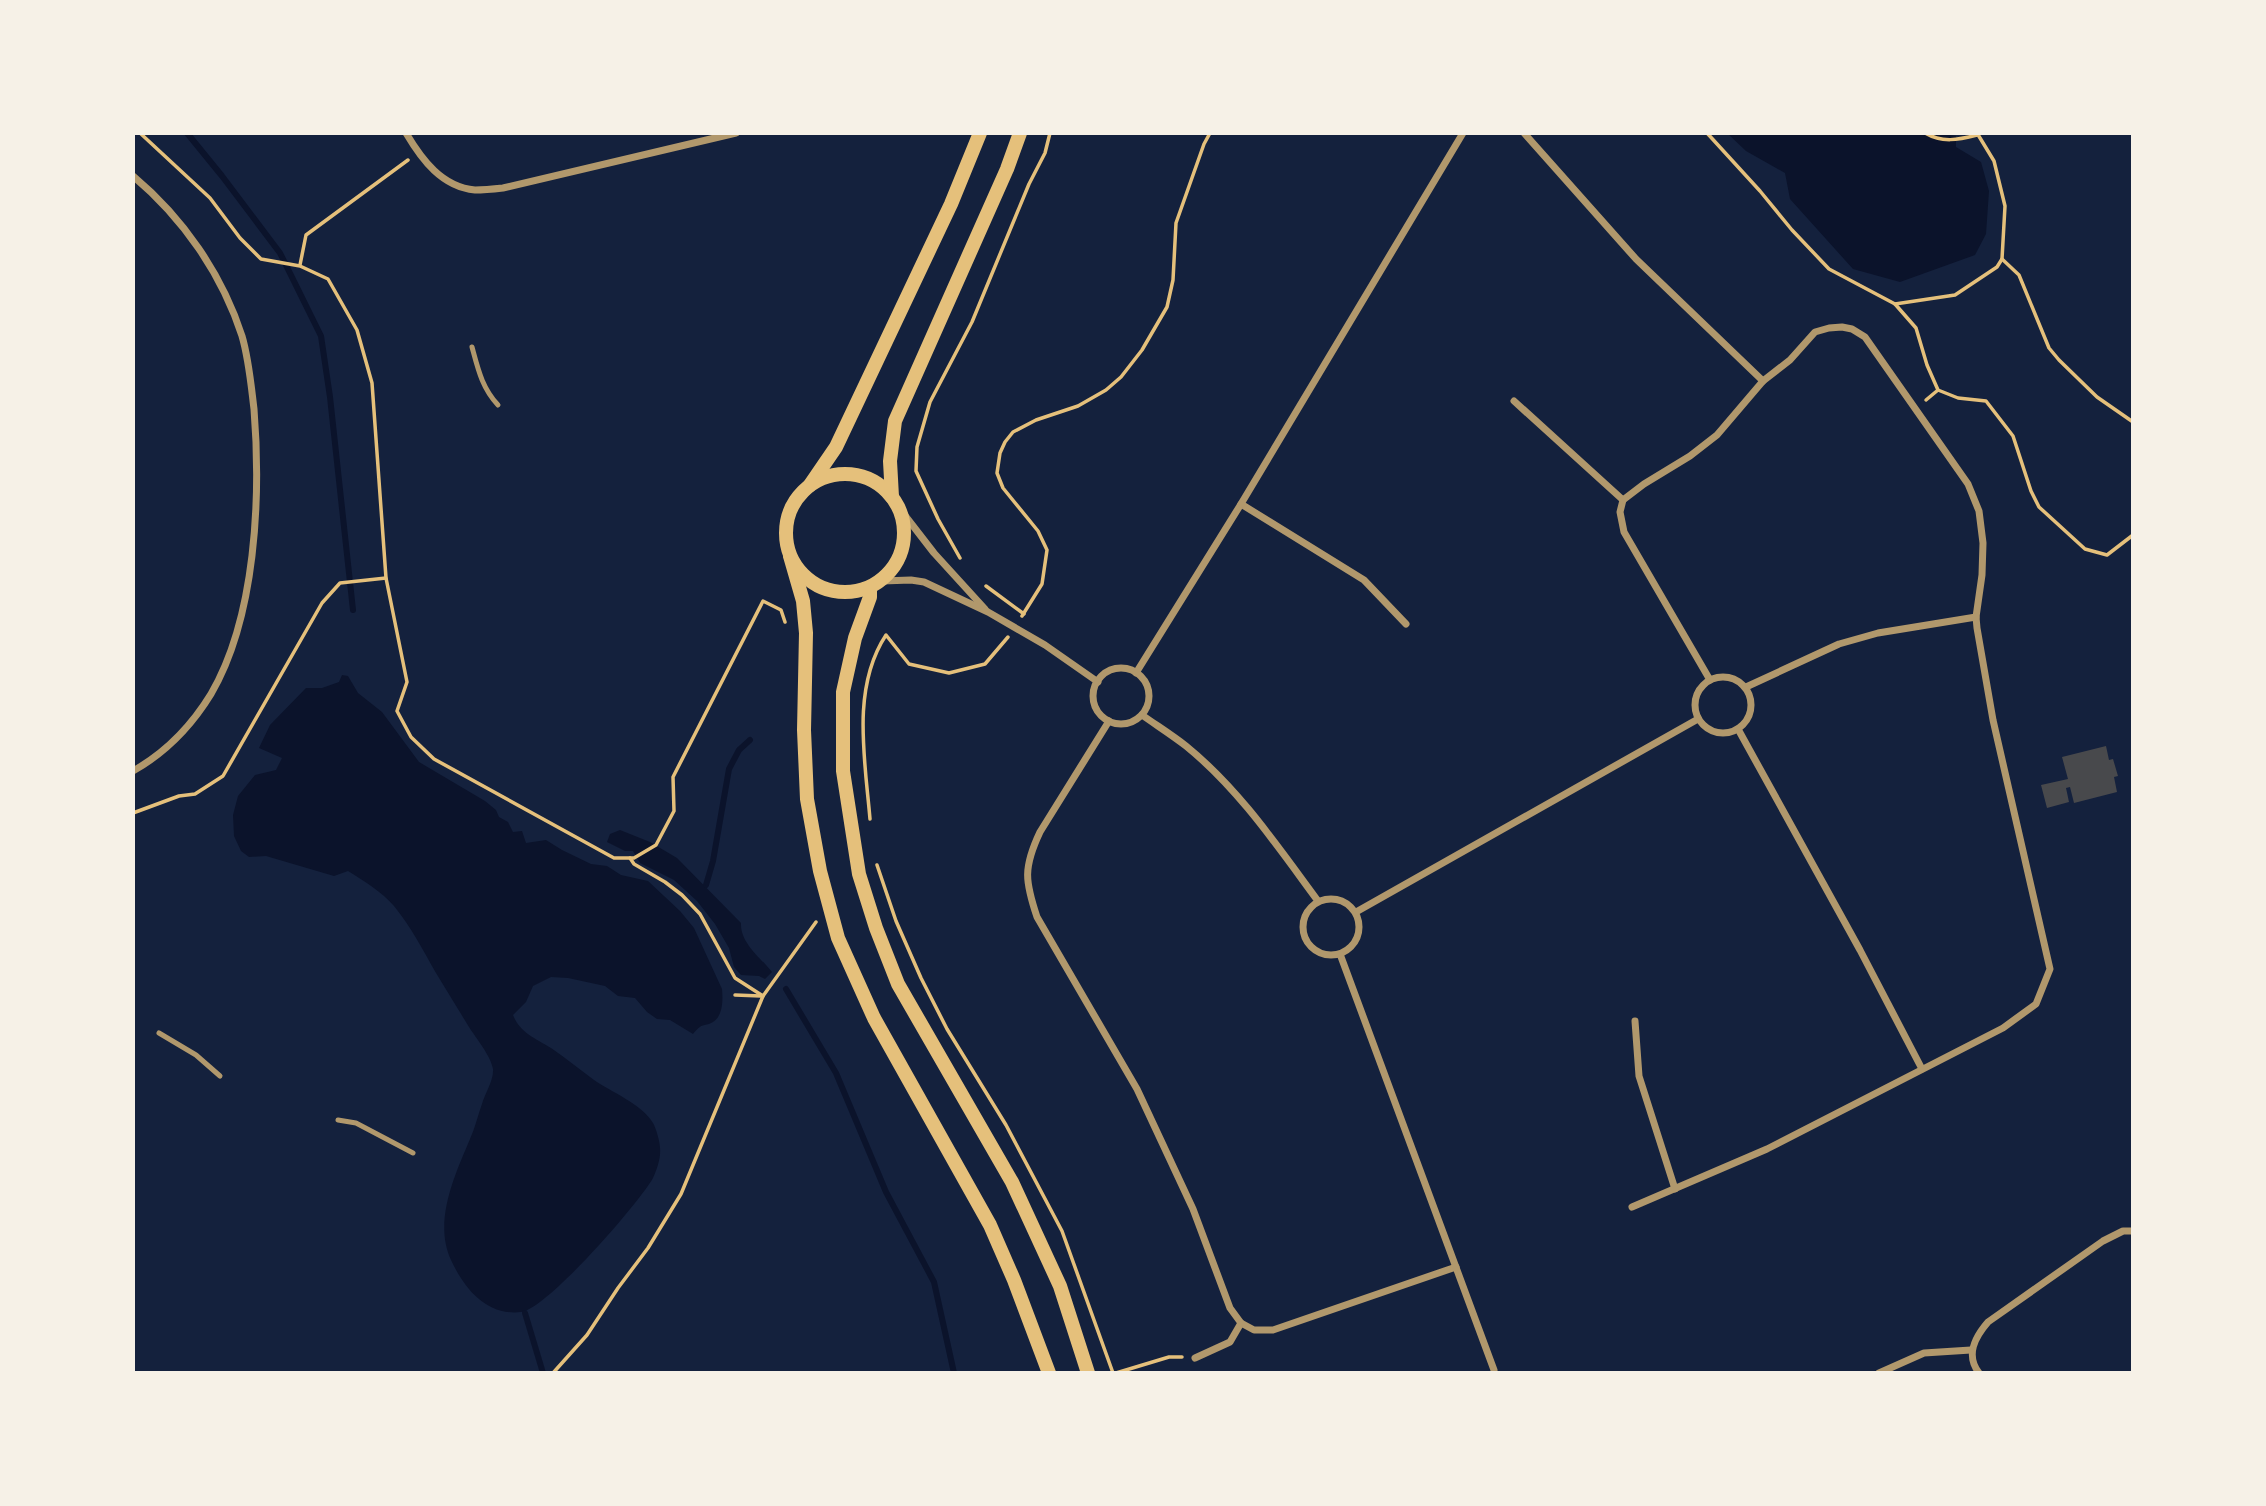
<svg xmlns="http://www.w3.org/2000/svg" width="2266" height="1506" viewBox="0 0 2266 1506" font-family="Commissioner,sans-serif">
<style>
.water{fill:#0b132b}
.lines{fill:none;stroke-linecap:round;stroke-linejoin:round}
.stream{stroke:#0b132b;stroke-width:6}
.building{fill:#48494c}
.path{stroke:#e5c07b;stroke-width:3.5}
.service{stroke:#b1986c;stroke-width:5}
.minor{stroke:#b1986c;stroke-width:7}
.secondary{stroke:#e5c07b;stroke-width:14}
</style>
<rect width="100%" height="100%" fill="#14213d"/>
<g class="water">
<path d="M1727,133H1938L1956,136V147L1981,162L1989,191L1986,234L1975,255L1900,282L1853,269L1790,199L1785,173L1746,151Z"/>
<path d="M342,675L348,676L358,693L382,712L419,762L485,801L496,810L499,817L508,822L513,832L522,831L526,843L546,840L562,850L591,864L607,866L621,875L648,881L680,911L694,928L722,989C723,1000 723,1016 713,1022C702,1028 704,1021 693,1034L670,1020L657,1019L647,1012L635,998L618,996L605,986L568,978L551,977L533,986L526,1002L513,1015C520,1033 535,1038 551,1048C566,1058 579,1069 594,1080C611,1092 642,1104 653,1123C656,1128 660,1142 660,1148C661,1158 657,1169 653,1178C639,1203 546,1310 521,1312C486,1316 464,1288 451,1260C433,1221 455,1175 470,1139C475,1128 478,1115 482,1104C485,1093 494,1080 493,1069C491,1056 476,1038 469,1027C458,1009 447,991 436,973C423,950 411,927 394,906C382,892 364,881 348,871L334,876L266,856L249,857L241,851L234,836L233,815L238,796L255,775L276,770L282,758L259,748L270,725L306,688H322L339,682Z"/>
<path d="M620,830L650,842L677,858L741,923C740,943 761,958 772,972L765,979L759,976L741,975L734,967L729,948L715,924L697,901L674,880L640,863L633,851H625L607,842L610,834Z"/>
</g>
<g class="lines">
<g class="stream">
<path d="M187,133L222,176L280,253L321,336L330,397L353,610"/>
<path d="M706,885L713,861L729,769L739,750L750,740"/>
<path d="M786,989L836,1073L886,1192L934,1282L954,1373"/>
<path d="M525,1313L543,1373"/>
</g>
</g>
<path class="building" d="M2106,746L2109,760L2113,759L2118,776L2114,777L2117,792L2074,803L2070,787L2066,788L2069,802L2047,808L2041,785L2068,779L2062,757Z"/>
<g class="lines">
<g class="path">
<path d="M140,133L210,198L240,238L261,259L300,266L328,279L357,330L372,383L386,578L407,682L397,711L411,737L434,759L614,858H634L656,845L674,811L673,777L763,601L781,610L785,622"/>
<path d="M1707,133L1760,191L1792,230L1829,269L1895,304L1955,295L1997,267L2002,259L2005,206L1994,161L1977,133"/>
<path d="M1925,133C1942,143 1958,140 1977,135"/>
<path d="M2002,259L2019,275L2049,348L2059,360L2097,397L2133,422"/>
<path d="M300,265L306,235L408,160"/>
<path d="M1895,304L1916,328L1927,365L1938,390L1958,398L1986,401L2013,436L2031,491L2039,507L2085,549L2107,555L2133,535"/>
<path d="M1926,400L1938,390"/>
<path d="M960,558L938,519L916,471L917,447L930,402L972,322L1029,184L1045,153L1050,133"/>
<path d="M986,586L1024,614"/>
<path d="M1022,616L1042,584L1047,550L1038,531L1003,488L997,473L1000,453L1005,442L1013,432L1036,420L1078,406L1106,390L1121,377L1142,350L1167,307L1173,280L1176,223L1204,144L1210,133"/>
<path d="M133,813L179,796L195,794L223,776L322,603L340,583L386,578"/>
<path d="M870,819C865,760 851,688 886,635L909,664L949,673L985,664L1008,637"/>
<path d="M630,858L634,864L665,882L682,895L700,914L735,978L763,996"/>
<path d="M877,865L896,921L921,978L947,1029L1006,1125L1062,1231L1113,1373"/>
<path d="M735,995L761,996"/>
<path d="M553,1373L587,1335L618,1288L648,1248L681,1194L763,996L816,922"/>
<path d="M1116,1373L1169,1357H1182"/>
</g>
<g class="service">
<path d="M472,347C478,369 482,388 498,405"/>
<path d="M159,1033L196,1055L220,1076"/>
<path d="M338,1120L356,1123L413,1153"/>
</g>
<g class="minor">
<path d="M406,133C422,160 442,187 475,190C484,190 494,189 503,188L736,133"/>
<path d="M1524,133L1636,259L1763,381"/>
<path d="M133,176C183,218 222,274 242,336C249,360 251,385 254,409C261,497 256,617 211,694C192,725 165,753 133,771"/>
<path d="M1514,401L1623,500L1620,512L1624,532L1710,680"/>
<path d="M1623,500L1644,484L1690,456L1717,435L1763,381L1790,360L1815,332L1829,328L1842,327L1852,329L1865,337L1968,484L1979,511L1983,543L1982,575L1976,617L1977,628L1993,720L2050,969L2036,1004L2003,1028L1767,1149L1632,1207"/>
<path d="M1241,504L1364,580L1406,624"/>
<path d="M900,509L934,553L985,609"/>
<path d="M882,581L911,580L924,582L988,612L1045,645L1098,682"/>
<circle cx="1121" cy="696" r="28"/>
<path d="M1136,673L1241,504L1463,133"/>
<circle cx="1723" cy="705" r="28"/>
<path d="M1746,687L1839,644L1878,633L1976,617"/>
<path d="M1142,715C1156,725 1172,735 1186,746C1239,789 1278,847 1318,901"/>
<path d="M1109,721L1040,832C1023,868 1025,881 1037,917L1137,1089L1193,1209L1230,1308L1241,1323"/>
<path d="M1738,729L1860,950L1922,1069"/>
<circle cx="1331" cy="927" r="28"/>
<path d="M1356,912L1698,719"/>
<path d="M1340,954L1494,1370"/>
<path d="M1635,1021L1639,1076L1675,1189"/>
<path d="M1195,1358L1230,1342L1241,1323L1254,1330H1273L1456,1267"/>
<path d="M1879,1373L1924,1353L1971,1350"/>
<path d="M1979,1373C1965,1355 1975,1337 1988,1322L2103,1241L2123,1231H2133"/>
</g>
<g class="secondary">
<circle cx="845" cy="533" r="59"/>
<path d="M810,485L836,447L951,204L980,133"/>
<path d="M892,497L890,461L895,421L1007,169L1020,133"/>
<path d="M790,556L803,601L806,633L804,730L807,799L820,871L838,938L874,1018L990,1225L1014,1280L1049,1373"/>
<path d="M870,588V597L855,638L843,692V771L859,874L876,928L898,984L1012,1182L1060,1286L1088,1373"/>
</g>
</g>
<rect width="2266" height="1506" fill="none" stroke="#f6f1e7" stroke-width="270"/>
</svg>
